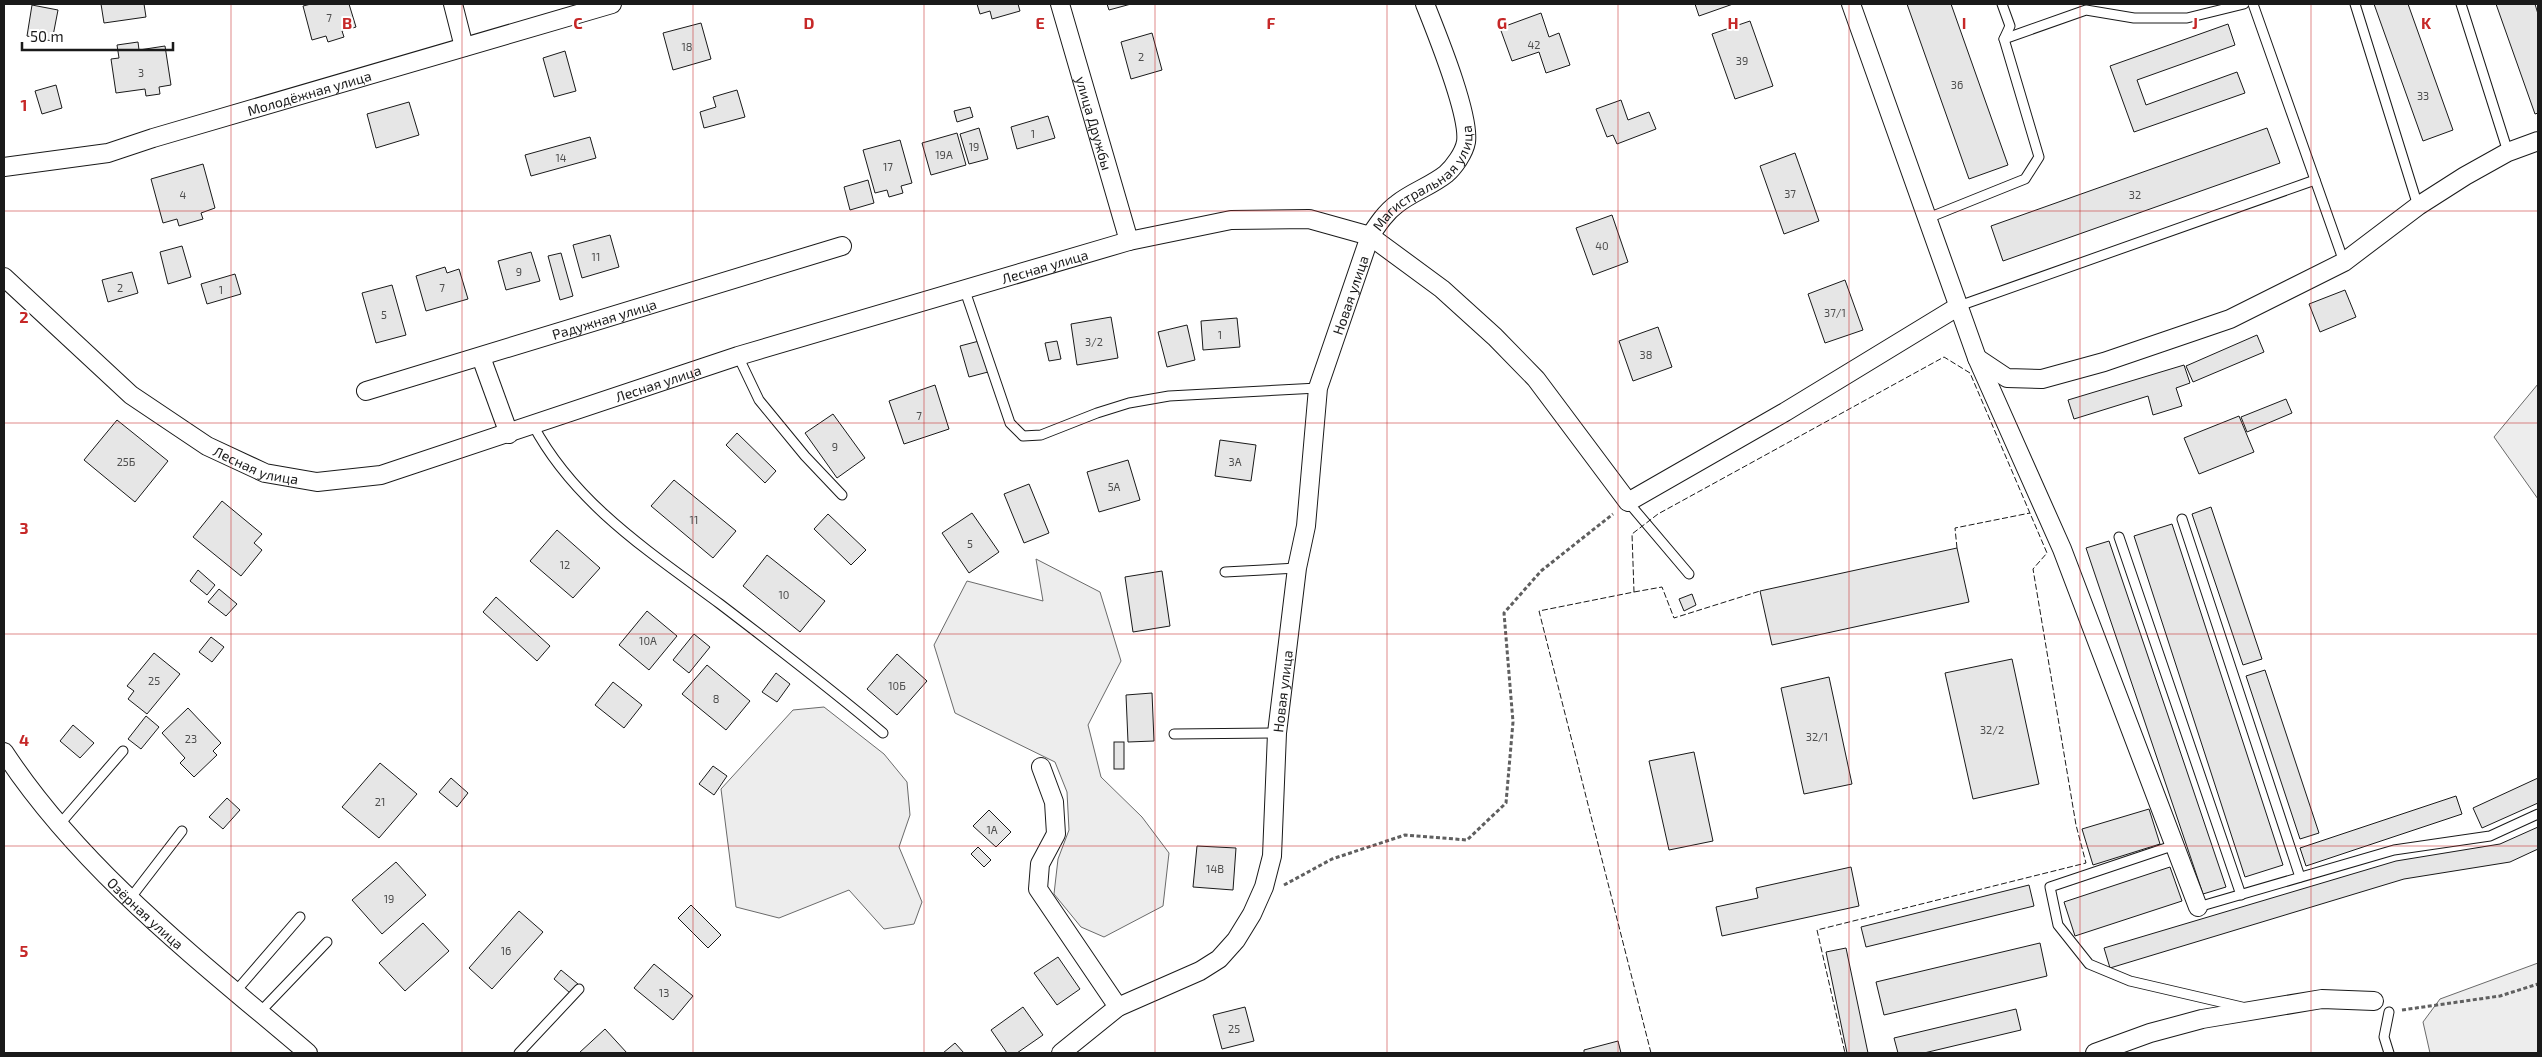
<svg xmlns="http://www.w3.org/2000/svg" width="2542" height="1057" viewBox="0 0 2542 1057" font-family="'Exo 2',sans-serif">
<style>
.built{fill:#ededed;stroke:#6a6a6a}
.building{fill:#e6e6e6;stroke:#1a1a1a}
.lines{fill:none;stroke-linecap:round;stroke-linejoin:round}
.lane-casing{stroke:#1a1a1a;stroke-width:11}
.street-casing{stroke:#1a1a1a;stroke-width:20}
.path{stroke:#5f5f5f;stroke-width:3;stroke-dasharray:4 2.5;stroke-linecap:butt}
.lane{stroke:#fff;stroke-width:9}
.street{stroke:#fff;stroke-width:18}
.fence{stroke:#1a1a1a;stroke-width:1;stroke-dasharray:6 2.5;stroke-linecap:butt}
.grid{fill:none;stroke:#c62828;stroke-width:1;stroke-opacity:0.55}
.labels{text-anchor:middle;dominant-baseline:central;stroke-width:4;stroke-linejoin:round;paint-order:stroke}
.number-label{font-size:11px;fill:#4d4d4d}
.street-label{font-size:14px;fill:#1a1a1a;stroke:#fff}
.grid-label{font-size:16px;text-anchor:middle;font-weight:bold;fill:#c62828;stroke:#fff;stroke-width:4;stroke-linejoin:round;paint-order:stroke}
</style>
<rect width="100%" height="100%" fill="#fff"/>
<g class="built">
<path d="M2538,384V499L2494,437Z"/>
<path d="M1036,559L1100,592L1121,661L1088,725L1101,777L1142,817L1169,853L1163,906L1104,937L1081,927L1054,894L1058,859L1069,830L1067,792L1055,762L955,713L934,645L967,581L1043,601Z"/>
<path d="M824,707L884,754L907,782L910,815L899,847L922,902L914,924L884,929L849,890L779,918L736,907L721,789L793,710Z"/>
<path d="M2538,963V1053H2430L2423,1022L2440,999Z"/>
</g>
<g class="building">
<path d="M101,4H144L146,17L104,23Z"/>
<path d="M311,4H349L356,27L342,31L344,37L328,42L326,36L312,40L303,6Z"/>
<path d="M977,4H1018L1020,11L992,19L990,11L980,14Z"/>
<path d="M1107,4H1131L1109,10Z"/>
<path d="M1695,4H1733L1699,16Z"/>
<path d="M1907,4H1951L2008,165L1969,179Z"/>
<path d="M2374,4H2408L2453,130L2423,141Z"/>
<path d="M2496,4H2535L2538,14V113L2535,114Z"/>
<path d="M32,5L58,10L52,41L27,36Z"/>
<path d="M1541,13L1549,37L1559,33L1570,65L1546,73L1539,52L1512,61L1500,28Z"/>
<path d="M1750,21L1773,86L1735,99L1712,34Z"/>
<path d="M701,23L711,59L673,70L663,33Z"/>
<path d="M2228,24L2235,45L2137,80L2146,105L2237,72L2245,93L2134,132L2110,66Z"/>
<path d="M1152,33L1162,70L1131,79L1121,42Z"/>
<path d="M138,42L139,50L165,46L171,85L159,87L160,94L146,96L145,89L116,93L111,59L119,58L117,45Z"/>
<path d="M565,51L576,91L554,97L543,58Z"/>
<path d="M56,85L62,108L42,114L35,91Z"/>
<path d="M737,90L745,117L704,128L700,112L716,107L713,97Z"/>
<path d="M1621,100L1628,120L1649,112L1656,129L1617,144L1613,135L1607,137L1596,109Z"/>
<path d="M409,102L419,135L376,148L367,114Z"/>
<path d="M970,107L973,117L957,122L954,111Z"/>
<path d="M1048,116L1055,138L1017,149L1011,127Z"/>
<path d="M979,128L988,159L969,164L960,134Z"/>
<path d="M2267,128L2280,163L2003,261L1991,226Z"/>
<path d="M957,133L966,165L931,175L922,143Z"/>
<path d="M590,137L596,158L531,176L525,155Z"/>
<path d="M900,140L912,183L901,186L903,193L889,197L887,190L875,193L863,150Z"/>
<path d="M1795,153L1819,221L1784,234L1760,166Z"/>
<path d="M203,164L215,208L201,213L203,219L179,226L177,219L163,223L151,179Z"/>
<path d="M868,180L874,203L850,210L844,187Z"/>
<path d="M1612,215L1628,262L1593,275L1576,228Z"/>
<path d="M610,235L619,267L582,278L573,245Z"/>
<path d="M182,246L191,277L168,284L160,252Z"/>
<path d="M531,252L540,281L506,290L498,261Z"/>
<path d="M561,253L573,296L560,300L548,256Z"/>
<path d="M445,267L447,273L459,269L468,299L426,311L416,276Z"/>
<path d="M132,272L138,293L108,302L102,280Z"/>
<path d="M235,274L241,294L207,304L201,284Z"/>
<path d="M1845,280L1863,330L1825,343L1808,294Z"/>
<path d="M392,285L406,335L376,343L362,293Z"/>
<path d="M2345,290L2356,317L2320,332L2309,304Z"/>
<path d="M1111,317L1118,358L1077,365L1071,324Z"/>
<path d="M1237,318L1240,347L1203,350L1201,321Z"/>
<path d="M1187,325L1195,360L1167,367L1158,332Z"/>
<path d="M1658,327L1672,367L1633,381L1619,341Z"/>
<path d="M2257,335L2264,352L2193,382L2186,366Z"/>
<path d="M979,341L988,372L969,377L960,346Z"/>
<path d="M1057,341L1061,359L1049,361L1045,343Z"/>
<path d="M2184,365L2190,383L2176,388L2182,406L2153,415L2148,396L2074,419L2068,400Z"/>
<path d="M935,385L949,429L904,444L889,401Z"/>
<path d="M2286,399L2292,413L2247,432L2241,417Z"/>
<path d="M833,414L865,458L837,478L805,433Z"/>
<path d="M2239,416L2254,452L2199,474L2184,438Z"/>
<path d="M117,420L168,461L135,502L84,460Z"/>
<path d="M737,433L776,471L765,483L726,445Z"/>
<path d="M1220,440L1256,445L1251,481L1215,476Z"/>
<path d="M1128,460L1140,500L1099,512L1087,472Z"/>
<path d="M674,480L736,531L713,558L651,506Z"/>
<path d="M1029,484L1049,533L1024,543L1004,494Z"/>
<path d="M222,501L262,534L254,543L262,550L241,576L193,537Z"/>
<path d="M2211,507L2262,659L2243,665L2192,514Z"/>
<path d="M972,513L999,552L969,573L942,533Z"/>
<path d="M828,514L866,550L851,565L814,529Z"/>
<path d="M2172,524L2283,865L2245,877L2134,536Z"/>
<path d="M557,530L600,568L573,598L530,561Z"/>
<path d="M2109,541L2226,887L2203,894L2086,548Z"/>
<path d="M1957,548L1969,602L1772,645L1760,591Z"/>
<path d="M767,555L825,601L800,632L743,586Z"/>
<path d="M198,570L215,585L207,595L190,581Z"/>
<path d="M1162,571L1170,626L1133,632L1125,577Z"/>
<path d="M219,589L237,604L226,616L208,602Z"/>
<path d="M1692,594L1696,605L1684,611L1679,599Z"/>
<path d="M496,597L550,646L537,661L483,612Z"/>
<path d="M647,611L677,636L649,670L619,645Z"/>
<path d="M694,634L710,647L689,673L673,660Z"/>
<path d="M211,637L224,647L212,662L199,652Z"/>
<path d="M154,653L180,674L147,714L128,699L134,691L127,686Z"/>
<path d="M897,654L927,681L897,715L867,689Z"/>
<path d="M2012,659L2039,784L1973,799L1945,673Z"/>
<path d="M707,665L750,701L726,730L682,694Z"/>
<path d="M2265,670L2319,833L2300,839L2246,676Z"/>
<path d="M776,673L790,684L777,702L762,692Z"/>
<path d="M1829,677L1852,784L1804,794L1781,688Z"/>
<path d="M613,682L642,705L624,728L595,705Z"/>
<path d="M1152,693L1154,741L1128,742L1126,695Z"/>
<path d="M188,708L221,743L213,751L217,755L194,777L180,763L185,758L162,733Z"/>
<path d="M146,716L159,727L141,749L128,739Z"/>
<path d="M73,725L94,743L80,758L60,741Z"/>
<rect x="1114" y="742" width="10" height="27"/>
<path d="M1694,752L1713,841L1669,850L1649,761Z"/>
<path d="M380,763L417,794L379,838L342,807Z"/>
<path d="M713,766L727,776L714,795L699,784Z"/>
<path d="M451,778L468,793L457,807L439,792Z"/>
<path d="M2538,778V803L2482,828L2473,808Z"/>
<path d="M2456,796L2462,814L2306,866L2300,848Z"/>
<path d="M227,798L240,810L223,829L209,817Z"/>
<path d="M2149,809L2160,844L2093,865L2082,829Z"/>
<path d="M989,810L1011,832L996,847L973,826Z"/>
<path d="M2538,827V849L2510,862L2404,879L2110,968L2104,948L2396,861L2500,844Z"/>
<path d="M1197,846L1236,848L1233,890L1193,887Z"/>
<path d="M978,847L991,860L984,867L971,854Z"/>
<path d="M396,862L426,895L382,934L352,900Z"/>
<path d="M1851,867L1859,906L1722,936L1716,907L1758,898L1756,888Z"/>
<path d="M2170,867L2182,901L2075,936L2064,902Z"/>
<path d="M2029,885L2034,906L1866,947L1861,927Z"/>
<path d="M691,905L721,935L708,948L678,918Z"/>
<path d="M519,911L543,932L492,989L469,968Z"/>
<path d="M423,923L449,951L405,991L379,963Z"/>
<path d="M2040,943L2047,976L1884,1015L1876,982Z"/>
<path d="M1846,948L1868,1053H1847L1826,952Z"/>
<path d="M1058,957L1080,989L1057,1005L1034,973Z"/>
<path d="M654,964L693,996L673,1020L634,988Z"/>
<path d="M561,970L578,984L570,993L554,979Z"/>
<path d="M1023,1007L1043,1035L1017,1053H1007L991,1030Z"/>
<path d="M1245,1007L1254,1041L1222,1049L1213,1015Z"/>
<path d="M2016,1009L2021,1030L1924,1053H1898L1894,1038Z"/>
<path d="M605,1029L627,1053H579Z"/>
<path d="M1618,1041L1621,1053H1584V1050Z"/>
<path d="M955,1043L964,1053H943Z"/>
</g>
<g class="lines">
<g class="lane-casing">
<g id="lane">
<path d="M2253,4L2344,262"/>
<path d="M2355,4L2418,206"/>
<path d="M2461,4L2508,152"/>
<path d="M2004,39L2086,10L2134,18H2187L2244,4"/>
<path d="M1928,218L2025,179L2039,157L2004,39L2010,26L2002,4"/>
<path d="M964,288L1010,423L1023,436L1041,435L1097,413L1129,403L1169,396L1318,388"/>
<path d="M1959,306L2315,180"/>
<path d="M738,356L759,400L805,456L842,495"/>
<path d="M533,425C575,504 650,552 720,604C775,646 830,688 883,733"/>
<path d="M1628,502L1689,574"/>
<path d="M2182,519L2300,877"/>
<path d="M2119,537L2241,895"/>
<path d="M1225,572L1297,568"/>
<path d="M1174,734L1277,733"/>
<path d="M59,825L123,751"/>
<path d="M2175,845L2050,887L2058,925L2089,964L2130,981L2242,1007"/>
<path d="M129,900L182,831"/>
<path d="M2198,907L2394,850L2490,836L2538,814"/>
<path d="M236,991L300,917"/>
<path d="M260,1012L327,942"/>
<path d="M2389,1012L2384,1037L2389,1053"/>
<path d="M519,1053L579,989"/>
</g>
</g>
<g class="street-casing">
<g id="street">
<path d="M453,4L464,47"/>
<path id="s1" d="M1060,4L1129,241"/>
<path d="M1851,4L1977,358L2062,549L2198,907"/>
<path id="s2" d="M4,167L108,153L153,138L612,4"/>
<path id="s3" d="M4,277L131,395L207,446L265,473L317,482L381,475L738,356L1129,241L1231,220L1309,219L1370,236L1442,289L1495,337L1536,379L1628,502L1785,412L1959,306"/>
<path d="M481,357L509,434"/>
<path d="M1977,358L2007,378L2042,379L2104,362L2230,319L2344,262L2418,206L2465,176L2508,152L2538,141"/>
<path id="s4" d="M366,391L842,246"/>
<path id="s5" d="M4,752C83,872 200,961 308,1053"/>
<path d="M1041,767L1054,802L1056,834L1040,864L1038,889L1118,1007"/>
<path id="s6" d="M1061,1053L1118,1007L1200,971L1219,959L1236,940L1252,914L1264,887L1272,856L1277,733L1297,568L1306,526L1318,388L1370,236C1378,224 1386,212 1397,204C1412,192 1431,186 1446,174C1454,167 1464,153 1466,142C1470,114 1436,32 1425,4"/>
<path d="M2095,1053L2150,1033L2202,1019L2322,999L2374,1001"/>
</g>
</g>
<g class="path">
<path d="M1284,885L1332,859L1405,835L1467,840L1506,803L1513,722L1504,613L1541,571L1613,514"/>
<path d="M2402,1010L2500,996L2538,984"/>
</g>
<use href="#lane" class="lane"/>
<use href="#street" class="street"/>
<g class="fence">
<path d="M1957,548L1955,528L2030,513"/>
<path d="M1634,592L1662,587L1674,618L1760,591"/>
<path d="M1651,1053L1539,611L1634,592L1632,534L1658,514L1944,357L1970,373L2047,553L2033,569L2076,825L2086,863L1817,930L1845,1053"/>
</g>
</g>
<path class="grid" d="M231,4V1053M462,4V1053M693,4V1053M924,4V1053M1155,4V1053M1387,4V1053M1618,4V1053M1849,4V1053M2080,4V1053M2311,4V1053M4,211H2538M4,423H2538M4,634H2538M4,846H2538"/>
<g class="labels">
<g class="number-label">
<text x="329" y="17">7</text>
<text x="1534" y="44">42</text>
<text x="687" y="46">18</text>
<text x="1141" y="56">2</text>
<text x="1742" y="60">39</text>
<text x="141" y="72">3</text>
<text x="1957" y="84">36</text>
<text x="2423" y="95">33</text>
<text x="1033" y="133">1</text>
<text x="974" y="146">19</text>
<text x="944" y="154">19А</text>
<text x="561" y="157">14</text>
<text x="888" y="166">17</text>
<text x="1790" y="193">37</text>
<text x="183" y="194">4</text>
<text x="2135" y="194">32</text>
<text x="1602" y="245">40</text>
<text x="596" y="256">11</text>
<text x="519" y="271">9</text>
<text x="120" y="287">2</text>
<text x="442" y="287">7</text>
<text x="221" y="289">1</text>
<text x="1835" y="312">37/1</text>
<text x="384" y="314">5</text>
<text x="1220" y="334">1</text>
<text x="1094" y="341">3/2</text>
<text x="1646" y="354">38</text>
<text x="919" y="415">7</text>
<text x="835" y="446">9</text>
<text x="126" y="461">25Б</text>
<text x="1235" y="461">3А</text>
<text x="1114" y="486">5А</text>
<text x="694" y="519">11</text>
<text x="970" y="543">5</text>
<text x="565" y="564">12</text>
<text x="784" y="594">10</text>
<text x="648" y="640">10А</text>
<text x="154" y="680">25</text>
<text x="897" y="685">10Б</text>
<text x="716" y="698">8</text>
<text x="1992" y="729">32/2</text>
<text x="1817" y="736">32/1</text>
<text x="191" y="738">23</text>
<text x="380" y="801">21</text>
<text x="992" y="829">1А</text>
<text x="1215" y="868">14В</text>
<text x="389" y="898">19</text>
<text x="506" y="950">16</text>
<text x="664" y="992">13</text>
<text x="1234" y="1028">25</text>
</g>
<g class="street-label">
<text stroke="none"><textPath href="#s2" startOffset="315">Молодёжная улица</textPath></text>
<text stroke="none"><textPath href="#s1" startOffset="124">улица Дружбы</textPath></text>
<text stroke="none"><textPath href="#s6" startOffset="1016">Магистральная улица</textPath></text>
<text stroke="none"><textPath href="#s3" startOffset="1142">Лесная улица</textPath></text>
<text stroke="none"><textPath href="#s6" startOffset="872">Новая улица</textPath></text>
<text stroke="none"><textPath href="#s4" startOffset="249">Радужная улица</textPath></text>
<text stroke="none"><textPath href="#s3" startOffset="738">Лесная улица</textPath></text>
<text stroke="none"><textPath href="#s3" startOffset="318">Лесная улица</textPath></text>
<text stroke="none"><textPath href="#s6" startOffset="468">Новая улица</textPath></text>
<text stroke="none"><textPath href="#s5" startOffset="215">Озёрная улица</textPath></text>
</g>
</g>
<g class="grid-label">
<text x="347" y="29">B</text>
<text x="578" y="29">C</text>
<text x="809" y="29">D</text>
<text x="1040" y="29">E</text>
<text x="1271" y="29">F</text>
<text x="1502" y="29">G</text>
<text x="1733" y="29">H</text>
<text x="1964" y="29">I</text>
<text x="2195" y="29">J</text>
<text x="2426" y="29">K</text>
<text x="24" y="111">1</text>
<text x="24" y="323">2</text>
<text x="24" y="534">3</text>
<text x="24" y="746">4</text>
<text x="24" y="957">5</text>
</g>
<rect width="2542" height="1057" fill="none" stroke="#1a1a1a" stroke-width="10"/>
<path d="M22 42v8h151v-8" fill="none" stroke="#1a1a1a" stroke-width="2.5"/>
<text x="30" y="42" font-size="15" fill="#1a1a1a" stroke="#ffffff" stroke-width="4" paint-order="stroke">50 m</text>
</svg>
